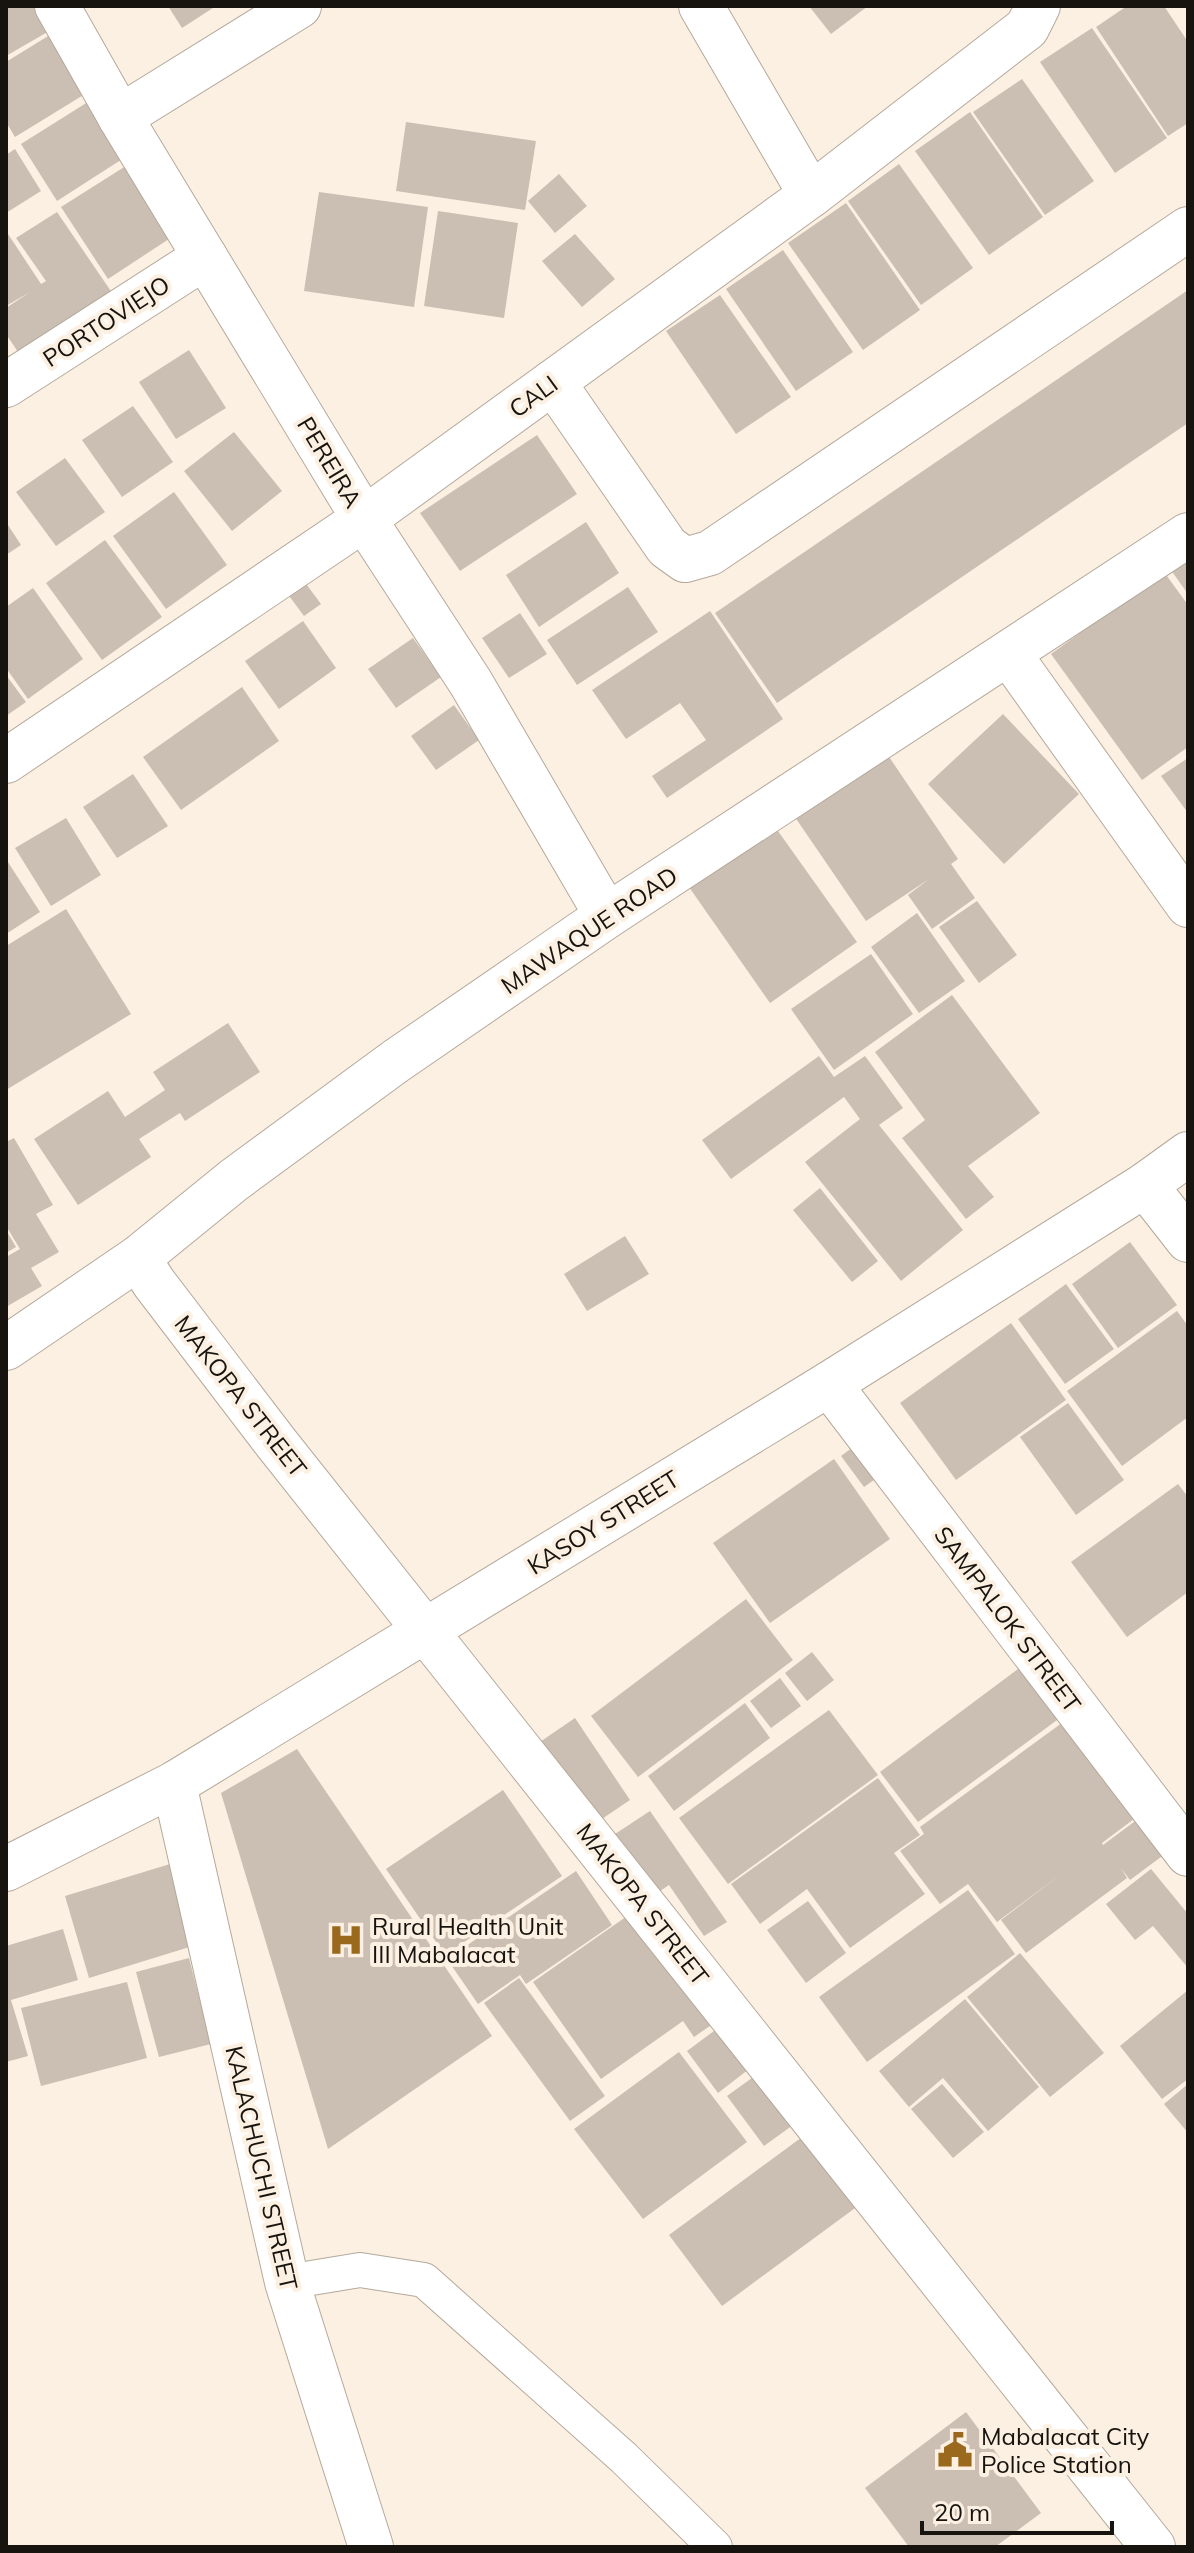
<svg xmlns="http://www.w3.org/2000/svg" width="1194" height="2553" viewBox="0 0 1194 2553" font-family="Mulish,sans-serif">
<style>
.building{fill:#cabfb2}
.lines{fill:none;stroke-linecap:round;stroke-linejoin:round}
.service-casing{stroke:#b4a99b;stroke-width:36}
.minor-casing{stroke:#b4a99b;stroke-width:46}
.secondary-casing{stroke:#b4a99b;stroke-width:46}
.service{stroke:#fff;stroke-width:34}
.minor{stroke:#fff;stroke-width:44}
.secondary{stroke:#fff;stroke-width:44}
.labels{text-anchor:middle;dominant-baseline:central;stroke-width:8;stroke-linejoin:round;paint-order:stroke}
.street-label{font-size:24px;fill:#17130e;stroke:#fcf0e2}
.poi-label{font-size:24px;fill:#17130e;stroke:#fcf0e2;text-anchor:start}
</style>
<rect width="100%" height="100%" fill="#fcf0e2"/>
<g class="building">
<path d="M6,6H37L51,30L6,56Z"/>
<path d="M168,6H216L182,28Z"/>
<path d="M809,6H868L831,34Z"/>
<path d="M1127,6H1164L1188,42V123L1168,136L1096,27Z"/>
<path d="M1092,28L1167,138L1115,173L1040,62Z"/>
<path d="M53,33L90,91L15,137L6,122V62Z"/>
<path d="M1022,79L1094,181L1045,215L973,112Z"/>
<path d="M91,100L127,156L57,201L21,144Z"/>
<path d="M970,112L1043,217L989,255L915,151Z"/>
<path d="M406,122L536,141L525,210L396,191Z"/>
<path d="M15,149L41,191L6,213V155Z"/>
<path d="M129,164L175,235L108,279L61,207Z"/>
<path d="M899,164L973,268L921,305L848,201Z"/>
<path d="M559,174L587,206L555,233L528,201Z"/>
<path d="M319,192L428,207L414,307L304,291Z"/>
<path d="M846,203L920,310L863,350L788,243Z"/>
<path d="M438,211L518,223L504,318L424,306Z"/>
<path d="M57,212L119,303L26,364L6,334V308L30,292L6,306V236L8,234L41,284L46,281L16,238Z"/>
<path d="M575,234L615,279L582,307L542,261Z"/>
<path d="M783,250L853,352L796,391L726,289Z"/>
<path d="M1188,290V423L777,703L715,613Z"/>
<path d="M720,295L791,397L736,434L666,331Z"/>
<path d="M189,350L226,408L176,439L139,382Z"/>
<path d="M133,406L173,462L122,497L82,440Z"/>
<path d="M234,432L282,491L232,531L184,471Z"/>
<path d="M537,435L577,494L460,571L420,513Z"/>
<path d="M65,458L105,512L56,546L16,492Z"/>
<path d="M174,492L227,565L166,609L113,536Z"/>
<path d="M6,522L21,545L6,555Z"/>
<path d="M586,522L619,573L539,627L506,575Z"/>
<path d="M105,540L162,617L102,660L46,583Z"/>
<path d="M1188,541V594L1163,559Z"/>
<path d="M295,569L321,604L304,616L278,581Z"/>
<path d="M1164,572L1188,605V747L1142,780L1051,654Z"/>
<path d="M628,587L658,632L577,685L547,640Z"/>
<path d="M33,588L83,659L28,699L6,668V607Z"/>
<path d="M710,611L783,719L667,798L652,776L706,740L680,703L626,739L592,690Z"/>
<path d="M520,613L547,654L509,678L482,638Z"/>
<path d="M303,621L336,668L279,709L245,661Z"/>
<path d="M413,638L441,677L396,708L368,669Z"/>
<path d="M6,675L26,702L6,716Z"/>
<path d="M242,687L279,741L181,810L143,757Z"/>
<path d="M454,705L479,740L436,770L411,736Z"/>
<path d="M1003,714L1079,794L1004,864L928,784Z"/>
<path d="M879,742L958,859L951,864L975,898L932,929L908,895L929,879L866,921L786,804Z"/>
<path d="M1188,758V813L1161,776Z"/>
<path d="M133,774L168,826L117,858L83,807Z"/>
<path d="M768,817L857,942L770,1003L682,877Z"/>
<path d="M66,818L101,875L51,906L15,848Z"/>
<path d="M6,859L40,912L6,934Z"/>
<path d="M977,901L1017,955L979,983L939,927Z"/>
<path d="M66,909L131,1014L6,1090V946Z"/>
<path d="M917,913L965,981L919,1013L871,947Z"/>
<path d="M871,954L913,1014L834,1070L791,1009Z"/>
<path d="M952,995L1040,1113L968,1166L994,1197L966,1219L902,1138L925,1120L875,1052Z"/>
<path d="M228,1023L260,1072L185,1121L180,1113L139,1139L151,1157L78,1205L34,1139L108,1091L125,1117L165,1090L153,1072Z"/>
<path d="M819,1056L834,1077L865,1056L903,1108L879,1125L963,1230L901,1281L805,1162L860,1119L844,1097L731,1179L702,1140Z"/>
<path d="M14,1138L53,1205L36,1214L59,1252L31,1268L42,1286L6,1307V1257L20,1249L6,1226V1142Z"/>
<path d="M820,1188L878,1261L852,1282L793,1210Z"/>
<path d="M6,1230L16,1247L6,1253Z"/>
<path d="M625,1236L649,1274L587,1311L564,1274Z"/>
<path d="M1130,1242L1177,1305L1118,1348L1072,1284Z"/>
<path d="M1066,1284L1114,1349L1065,1384L1018,1319Z"/>
<path d="M1177,1311L1188,1326V1417L1122,1466L1067,1391Z"/>
<path d="M1011,1323L1066,1400L956,1480L900,1403Z"/>
<path d="M1068,1403L1124,1480L1076,1515L1020,1437Z"/>
<path d="M868,1436L891,1468L864,1487L841,1456Z"/>
<path d="M834,1459L890,1539L770,1623L713,1543Z"/>
<path d="M1178,1484L1188,1497V1592L1127,1637L1071,1562Z"/>
<path d="M746,1599L793,1660L638,1777L591,1716Z"/>
<path d="M812,1652L834,1680L807,1701L785,1673Z"/>
<path d="M1030,1660L1068,1712L918,1822L880,1772Z"/>
<path d="M780,1678L801,1706L771,1728L750,1701Z"/>
<path d="M745,1703L770,1738L674,1811L648,1776Z"/>
<path d="M829,1710L878,1775L728,1884L679,1818Z"/>
<path d="M1070,1717L1142,1813L1102,1843L1103,1845L1146,1813L1173,1848L1130,1880L1121,1868L1127,1878L1026,1953L1001,1920L1064,1872L997,1922L968,1884L940,1904L900,1851L924,1834L920,1827Z"/>
<path d="M575,1718L630,1800L590,1827L534,1746Z"/>
<path d="M297,1749L492,2036L328,2149L221,1793Z"/>
<path d="M878,1778L920,1835L894,1853L925,1894L850,1948L807,1889L760,1924L731,1884Z"/>
<path d="M503,1790L562,1876L445,1955L386,1869Z"/>
<path d="M650,1811L727,1922L704,1936L669,1885L653,1896L612,1836Z"/>
<path d="M170,1864L196,1945L89,1978L65,1896Z"/>
<path d="M1151,1869L1188,1914V1968L1153,1926L1135,1940L1106,1904Z"/>
<path d="M576,1871L612,1925L526,1984L520,1975L478,2004L447,1959Z"/>
<path d="M968,1890L1015,1954L867,2062L819,1997Z"/>
<path d="M808,1901L846,1953L806,1983L767,1930Z"/>
<path d="M630,1914L720,2019L694,2037L683,2021L601,2079L533,1982Z"/>
<path d="M63,1929L78,1980L11,2000L28,2056L6,2062V1946Z"/>
<path d="M1020,1953L1104,2053L1050,2097L967,1997Z"/>
<path d="M189,1958L211,2044L159,2057L136,1972Z"/>
<path d="M519,1978L605,2096L570,2121L484,2003Z"/>
<path d="M127,1982L147,2058L41,2086L21,2008Z"/>
<path d="M1188,1990V2079L1162,2099L1120,2046Z"/>
<path d="M965,1999L1039,2087L988,2131L943,2078L909,2107L879,2071Z"/>
<path d="M722,2025L753,2066L718,2093L687,2051Z"/>
<path d="M679,2052L747,2142L643,2219L574,2129Z"/>
<path d="M767,2067L804,2117L764,2146L727,2096Z"/>
<path d="M942,2084L984,2132L953,2158L911,2109Z"/>
<path d="M1188,2084V2133L1164,2104Z"/>
<path d="M813,2129L866,2200L722,2306L669,2235Z"/>
<path d="M966,2412L1041,2513L995,2547H909L865,2488Z"/>
</g>
<g class="lines">
<g class="service-casing">
<path id="service" d="M287,2282L360,2270L424,2280L624,2458L715,2547"/>
</g>
<g class="minor-casing">
<g id="minor">
<path d="M57,6L120,117L364,519L471,683L607,916"/>
<path d="M701,6L811,195"/>
<path d="M120,117L299,6"/>
<path d="M553,382L667,547L685,560L710,553L1188,229"/>
<path d="M6,385L205,257"/>
<path d="M1009,654L1188,905"/>
<path d="M6,761L364,519L811,195L1027,28L1038,6"/>
<path d="M1145,1185L1188,1240"/>
<path d="M138,1258L154,1283L277,1444L1153,2547"/>
<path d="M829,1384L1188,1854"/>
<path d="M174,1784L287,2282L371,2547"/>
<path d="M6,1869L174,1784L829,1384L1145,1185L1188,1154"/>
</g>
</g>
<g class="secondary-casing">
<path id="secondary" d="M6,1348L138,1258L234,1180L396,1061L607,916L1188,535"/>
</g>
<use href="#service" class="service"/>
<use href="#minor" class="minor"/>
<use href="#secondary" class="secondary"/>
</g>
<defs>
<g id="hospital-bare" transform="scale(2.76)"><path d="M-5-5h3v3.5h4V-5h3V5h-3V1.5h-4V5h-3Z" fill="#9b691d" stroke="#fcf0e2" stroke-width="2.5" paint-order="stroke"/></g>
<g id="civic-bare" transform="scale(2.76)"><path d="M-.6-6.5H3V-4.5H.6V-3L4-1V1h2V6H-6V1h2V-1L-.6-3ZM-1.2 2.5V6h2.4V2.5Z" fill="#9b691d" stroke="#fcf0e2" stroke-width="2.5" paint-order="stroke"/></g>
</defs>
<g fill-rule="evenodd">
<use href="#hospital-bare" x="346" y="1940"/>
<use href="#civic-bare" x="955" y="2450"/>
</g>
<g class="labels">
<g class="street-label">
<text transform="translate(106 321) rotate(-33)">PORTOVIEJO</text>
<text transform="translate(533 396) rotate(-36)">CALI</text>
<text transform="translate(330 462) rotate(59)">PEREIRA</text>
<text transform="translate(589 930) rotate(-34)">MAWAQUE ROAD</text>
<text transform="translate(241 1396) rotate(52)">MAKOPA STREET</text>
<text transform="translate(603 1522) rotate(-32)">KASOY STREET</text>
<text transform="translate(1008 1619) rotate(53)">SAMPALOK STREET</text>
<text transform="translate(643 1904) rotate(52)">MAKOPA STREET</text>
<text transform="translate(262 2168) rotate(77)">KALACHUCHI STREET</text>
</g>
<g class="poi-label">
<text x="372" y="1926">Rural Health Unit<tspan x="372" dy="28">III Mabalacat</tspan></text>
<text x="981" y="2436">Mabalacat City<tspan x="981" dy="28">Police Station</tspan></text>
</g>
</g>
<rect width="1194" height="2553" fill="none" stroke="#17130e" stroke-width="16"/>
<path d="M922 2521v12h190v-12" fill="none" stroke="#17130e" stroke-width="4"/>
<text x="934" y="2521" font-size="24" fill="#17130e" stroke="#fcf0e2" stroke-width="6" paint-order="stroke">20 m</text>
</svg>
